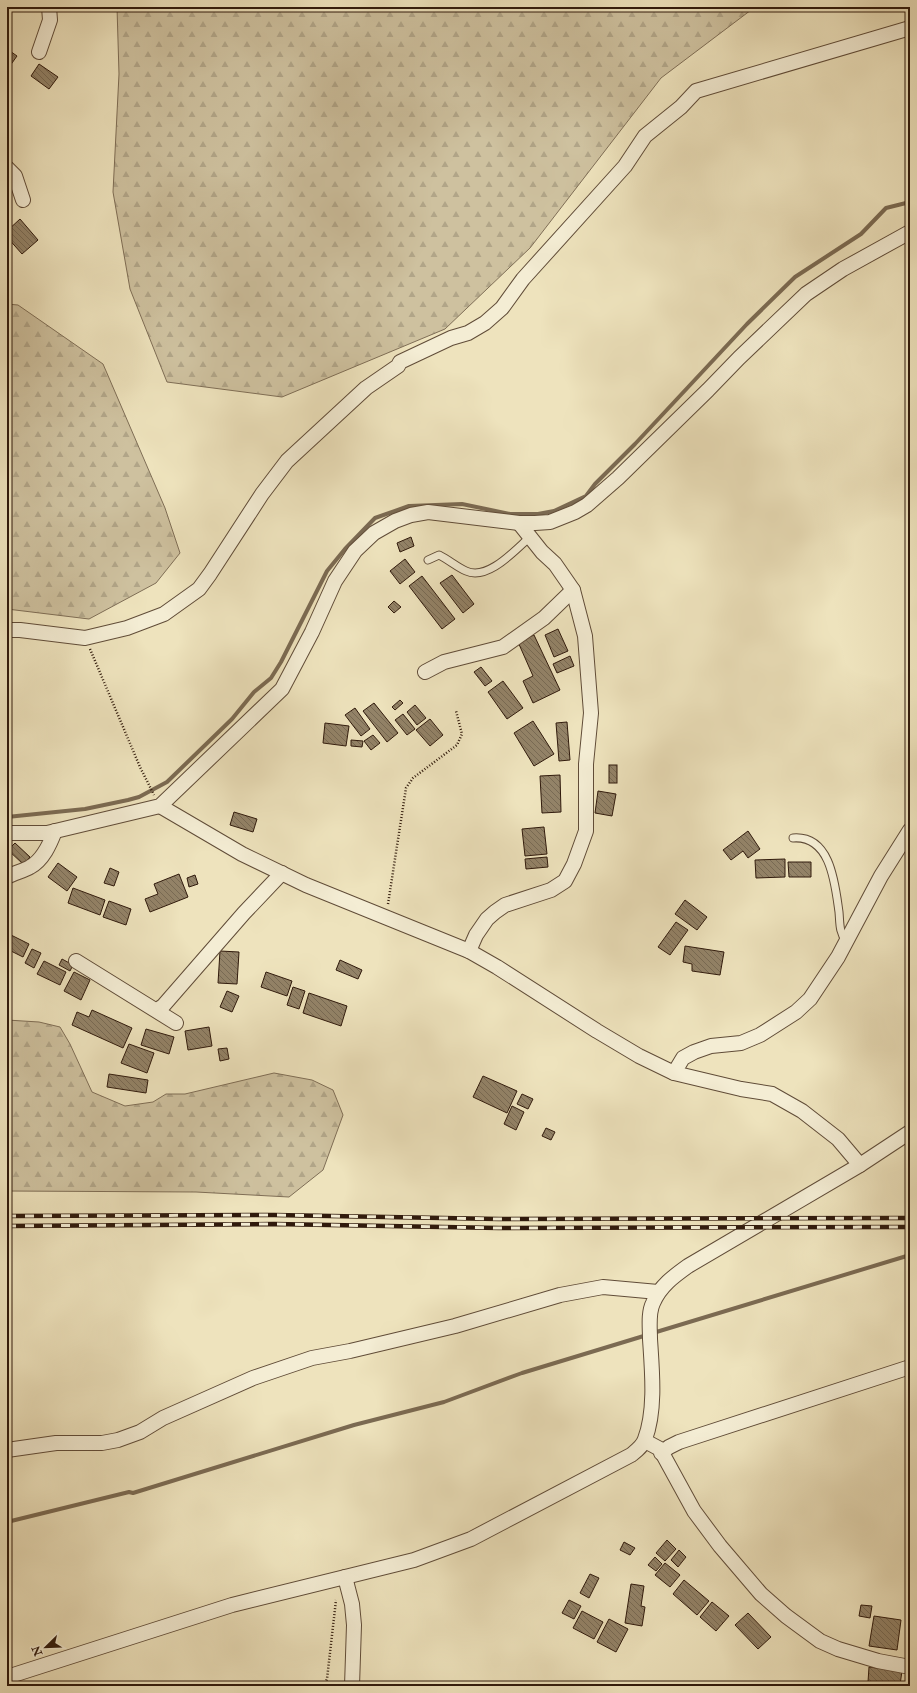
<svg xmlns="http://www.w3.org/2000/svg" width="917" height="1693" viewBox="0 0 917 1693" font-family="'IM FELL Double Pica',serif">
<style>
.forest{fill:url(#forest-firs);stroke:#7f6e56}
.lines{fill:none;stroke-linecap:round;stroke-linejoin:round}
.stream{stroke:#7b6a52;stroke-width:4}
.building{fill:url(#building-back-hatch);stroke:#301a0c}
.lane-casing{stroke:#604c38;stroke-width:9}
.street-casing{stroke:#604c38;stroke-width:16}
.path{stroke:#301a0c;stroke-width:2.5;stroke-dasharray:1 2;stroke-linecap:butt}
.lane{stroke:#f4edd4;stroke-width:7}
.street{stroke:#f4edd4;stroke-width:14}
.rail-casing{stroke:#301a0c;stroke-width:4.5}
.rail{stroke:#f4edd4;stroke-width:3;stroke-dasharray:9;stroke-linecap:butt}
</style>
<defs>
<pattern id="forest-firs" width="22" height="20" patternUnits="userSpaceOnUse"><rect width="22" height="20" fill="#cec19f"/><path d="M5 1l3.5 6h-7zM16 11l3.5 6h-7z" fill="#b1a588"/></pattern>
<pattern id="building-back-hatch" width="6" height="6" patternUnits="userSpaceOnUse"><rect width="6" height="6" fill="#938368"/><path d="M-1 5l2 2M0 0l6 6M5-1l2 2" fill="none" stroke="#786a54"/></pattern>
</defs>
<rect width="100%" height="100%" fill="#eee3bd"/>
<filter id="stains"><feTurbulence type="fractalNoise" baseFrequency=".005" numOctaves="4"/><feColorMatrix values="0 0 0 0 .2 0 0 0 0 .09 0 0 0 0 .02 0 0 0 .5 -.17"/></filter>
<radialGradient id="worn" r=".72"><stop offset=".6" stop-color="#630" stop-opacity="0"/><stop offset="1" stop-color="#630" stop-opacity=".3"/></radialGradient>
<g class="forest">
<path d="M117,7H755L661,78L530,248L445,329L282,397L167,382L130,289L113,192L119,74Z"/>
<path d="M7,304L18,305L103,364L165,508L180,553L156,583L89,619L7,609Z"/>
<path d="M7,1020L39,1022L60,1027L70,1044L92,1092L125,1106L153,1102L166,1094H185L274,1073L312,1080L333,1090L343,1115L323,1170L289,1197L196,1192L7,1191Z"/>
</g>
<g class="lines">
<g class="stream">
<path d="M7,817L85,809L128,800L139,797L167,782L232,719L254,692L271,678L281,662L327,571L345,549L375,518L409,506L462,504L510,514H538L554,511L586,496L595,484L635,444L747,324L795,277L861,234L886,208L910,202"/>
<path d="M653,1333L910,1255"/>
<path d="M7,1522L129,1492L133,1493L354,1425L444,1402L522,1373L647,1335"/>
</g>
</g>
<g class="building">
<path d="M7,49L17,56L7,70Z"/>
<path d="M39,64L58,77L49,89L31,76Z"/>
<path d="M20,219L38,240L22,254L7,237V231Z"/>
<path d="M411,537L414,546L400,552L397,543Z"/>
<path d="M405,559L415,572L400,584L390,571Z"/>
<path d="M452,575L474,604L463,613L440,583Z"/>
<path d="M422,576L455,619L442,629L409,586Z"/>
<path d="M394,601L401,607L394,613L388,607Z"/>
<path d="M558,629L568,651L554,657L545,635Z"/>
<path d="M534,635L560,690L533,703L523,681L533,676L518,642Z"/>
<path d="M570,656L574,666L557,673L553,664Z"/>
<path d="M481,667L492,681L485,686L474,672Z"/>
<path d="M503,681L523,708L507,719L488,692Z"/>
<path d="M400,700L403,703L395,710L392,707Z"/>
<path d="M374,703L398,733L387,742L363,711Z"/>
<path d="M415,705L426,718L417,725L407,712Z"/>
<path d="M355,708L370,729L361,736L345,715Z"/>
<path d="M403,714L415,729L407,735L395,720Z"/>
<path d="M430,719L443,735L430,746L416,730Z"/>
<path d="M533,721L554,754L534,766L514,733Z"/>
<path d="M567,722L570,760L559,761L556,723Z"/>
<path d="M325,723L349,726L346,746L323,743Z"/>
<path d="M373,735L380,743L371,750L364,741Z"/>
<path d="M351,740L363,741L362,747L351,746Z"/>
<rect x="609" y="765" width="8" height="18"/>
<path d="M560,775L561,812L542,813L540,776Z"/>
<path d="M598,791L616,794L612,816L595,813Z"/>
<path d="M234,812L257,819L253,832L230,825Z"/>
<path d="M544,827L547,854L525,856L522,829Z"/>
<path d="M748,831L760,849L748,858L743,851L731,860L723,850Z"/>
<path d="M15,843L30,857L23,864L8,850Z"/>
<path d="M547,857L548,867L526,869L525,859Z"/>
<path d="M785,859V877L756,878L755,860Z"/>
<path d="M788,862H811V877H789Z"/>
<path d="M58,863L77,877L67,891L48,877Z"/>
<path d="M110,868L119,872L114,886L104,883Z"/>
<path d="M179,874L188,897L150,912L145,899L158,894L154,884Z"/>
<path d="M195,875L198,884L189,887L187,878Z"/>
<path d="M73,888L105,900L100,915L68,903Z"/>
<path d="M685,900L707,917L697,930L675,914Z"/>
<path d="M109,901L131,909L126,925L103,917Z"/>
<path d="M676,922L688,930L670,955L658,947Z"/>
<path d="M7,933L29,944L23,957L7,949Z"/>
<path d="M685,946L724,952L720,975L692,971V964L683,962Z"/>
<path d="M32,949L41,953L34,968L25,963Z"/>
<path d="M220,951L239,952L237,984L218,983Z"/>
<path d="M62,959L73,965L70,971L59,965Z"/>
<path d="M340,960L362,970L358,979L336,970Z"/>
<path d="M44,961L66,972L60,985L37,974Z"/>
<path d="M74,972L90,980L81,1000L64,991Z"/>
<path d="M266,972L292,981L287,996L261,987Z"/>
<path d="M293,987L305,991L299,1009L287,1005Z"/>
<path d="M227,991L239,996L232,1012L220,1007Z"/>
<path d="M309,993L347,1006L341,1026L303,1013Z"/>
<path d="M92,1010L132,1028L123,1048L72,1025L77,1012L89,1017Z"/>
<path d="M209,1027L212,1046L188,1050L185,1031Z"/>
<path d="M146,1029L174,1037L169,1054L141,1045Z"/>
<path d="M129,1044L154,1053L147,1073L121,1063Z"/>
<path d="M227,1048L229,1059L220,1061L218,1049Z"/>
<path d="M109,1074L148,1080L146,1093L107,1087Z"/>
<path d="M483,1076L517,1091L507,1113L473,1097Z"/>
<path d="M522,1094L533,1099L528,1109L517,1104Z"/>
<path d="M512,1106L524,1112L516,1130L504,1124Z"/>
<path d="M546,1128L555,1132L551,1140L542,1136Z"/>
<path d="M667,1540L676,1549L665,1561L656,1553Z"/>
<path d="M624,1542L635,1548L630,1555L620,1550Z"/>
<path d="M679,1550L686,1557L678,1567L671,1560Z"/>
<path d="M655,1557L662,1564L656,1571L648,1565Z"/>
<path d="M665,1563L680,1575L670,1587L655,1575Z"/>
<path d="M590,1574L599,1578L589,1598L580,1593Z"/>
<path d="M684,1580L709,1601L697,1615L673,1594Z"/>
<path d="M631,1584L644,1586L641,1606L645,1607L642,1626L625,1623Z"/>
<path d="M569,1600L581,1606L574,1619L562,1613Z"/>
<path d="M712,1602L729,1616L716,1631L700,1617Z"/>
<path d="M861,1605L872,1606L870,1618L859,1616Z"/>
<path d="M582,1611L603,1622L594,1639L573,1628Z"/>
<path d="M748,1613L771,1637L758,1649L735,1625Z"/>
<path d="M874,1616L901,1620L897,1650L869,1646Z"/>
<path d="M609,1619L628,1629L616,1652L597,1642Z"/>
<path d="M869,1667L902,1671L900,1685L868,1682Z"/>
</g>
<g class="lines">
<g class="lane-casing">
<g id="lane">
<path d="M428,560L439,555C449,560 457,567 466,571C488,581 515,550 530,537"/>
<path d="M793,838C831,835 835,884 839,912C840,923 839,932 846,941"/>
</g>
</g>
<g class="street-casing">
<g id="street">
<path d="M39,52L50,20L49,7"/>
<path d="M7,168L15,176L23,200"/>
<path d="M7,630H20L85,638L127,628L164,614L199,589L210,574L262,494L287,461L366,388L398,366L400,362L451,338L468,333L485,323L502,308L523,279L625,166L645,136L681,107L696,91L910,28"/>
<path d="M425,672L444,662L503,647L544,618L573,590"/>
<path d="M160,806L242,854L306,885L469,951L497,967L597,1031L639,1056L674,1073L741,1089L772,1094L802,1111L838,1139L860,1165"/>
<path d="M7,833H47L160,806L282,689L312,632L335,581L355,551L374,533L395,521L411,515L428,512L519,523H535L550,522L575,512L587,505L618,478L708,390L739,358L806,294L843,269L910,232"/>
<path d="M7,877C14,873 23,871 30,867C43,860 50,844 55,831"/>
<path d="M469,951L476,935L487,919L495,912L505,905L551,890L565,881L574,864L586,831V764L591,713L585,636L573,590L555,564L542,552L519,523"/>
<path d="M76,961L176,1023"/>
<path d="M157,1010L163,1006L244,913L282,873"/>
<path d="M674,1073L683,1058L694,1052L711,1046L741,1043L760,1035L796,1012L810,999L838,957L881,876L910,830"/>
<path d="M645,1441L660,1449L694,1511L720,1546L761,1594L786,1616L820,1641L838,1649L878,1661L910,1667"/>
<path d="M7,1450L56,1443H102L118,1440L140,1432L163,1418L253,1378L312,1358L350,1351L455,1326L560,1295L603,1287L658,1292"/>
<path d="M661,1453L669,1447L679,1442L910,1367"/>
<path d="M345,1577L352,1604L354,1625L352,1686"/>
<path d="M7,1677L232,1605L414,1560L471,1539L631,1455C636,1451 643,1446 645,1439C656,1410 652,1370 650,1339C650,1328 648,1313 653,1303C660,1286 674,1276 688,1266L860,1165L910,1132"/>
</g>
</g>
<g class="path">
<path d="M90,649L140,767L154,795"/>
<path d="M388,904L406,788L413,778L457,745L462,734L456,711"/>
<path d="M324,1686L327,1679L336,1600"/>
</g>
<use href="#lane" class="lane"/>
<use href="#street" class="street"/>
<g class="rail-casing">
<g id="rail">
<path d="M7,1216L274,1215L499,1219L910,1218"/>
<path d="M7,1226L274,1224L499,1228L910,1227"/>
</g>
</g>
<use href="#rail" class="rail"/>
</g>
<rect width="917" height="1693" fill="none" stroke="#eee3bd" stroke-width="24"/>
<rect x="8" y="8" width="901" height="1677" fill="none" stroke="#301a0c" stroke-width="2"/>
<rect x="12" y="12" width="893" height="1669" fill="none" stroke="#301a0c"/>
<g transform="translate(46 1647) rotate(247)" stroke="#f4edd4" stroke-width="3" paint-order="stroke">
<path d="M0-3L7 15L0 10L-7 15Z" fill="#301a0c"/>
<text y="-6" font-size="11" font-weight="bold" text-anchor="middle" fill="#301a0c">N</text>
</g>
<rect width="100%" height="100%" filter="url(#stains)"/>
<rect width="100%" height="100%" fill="url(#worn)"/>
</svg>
